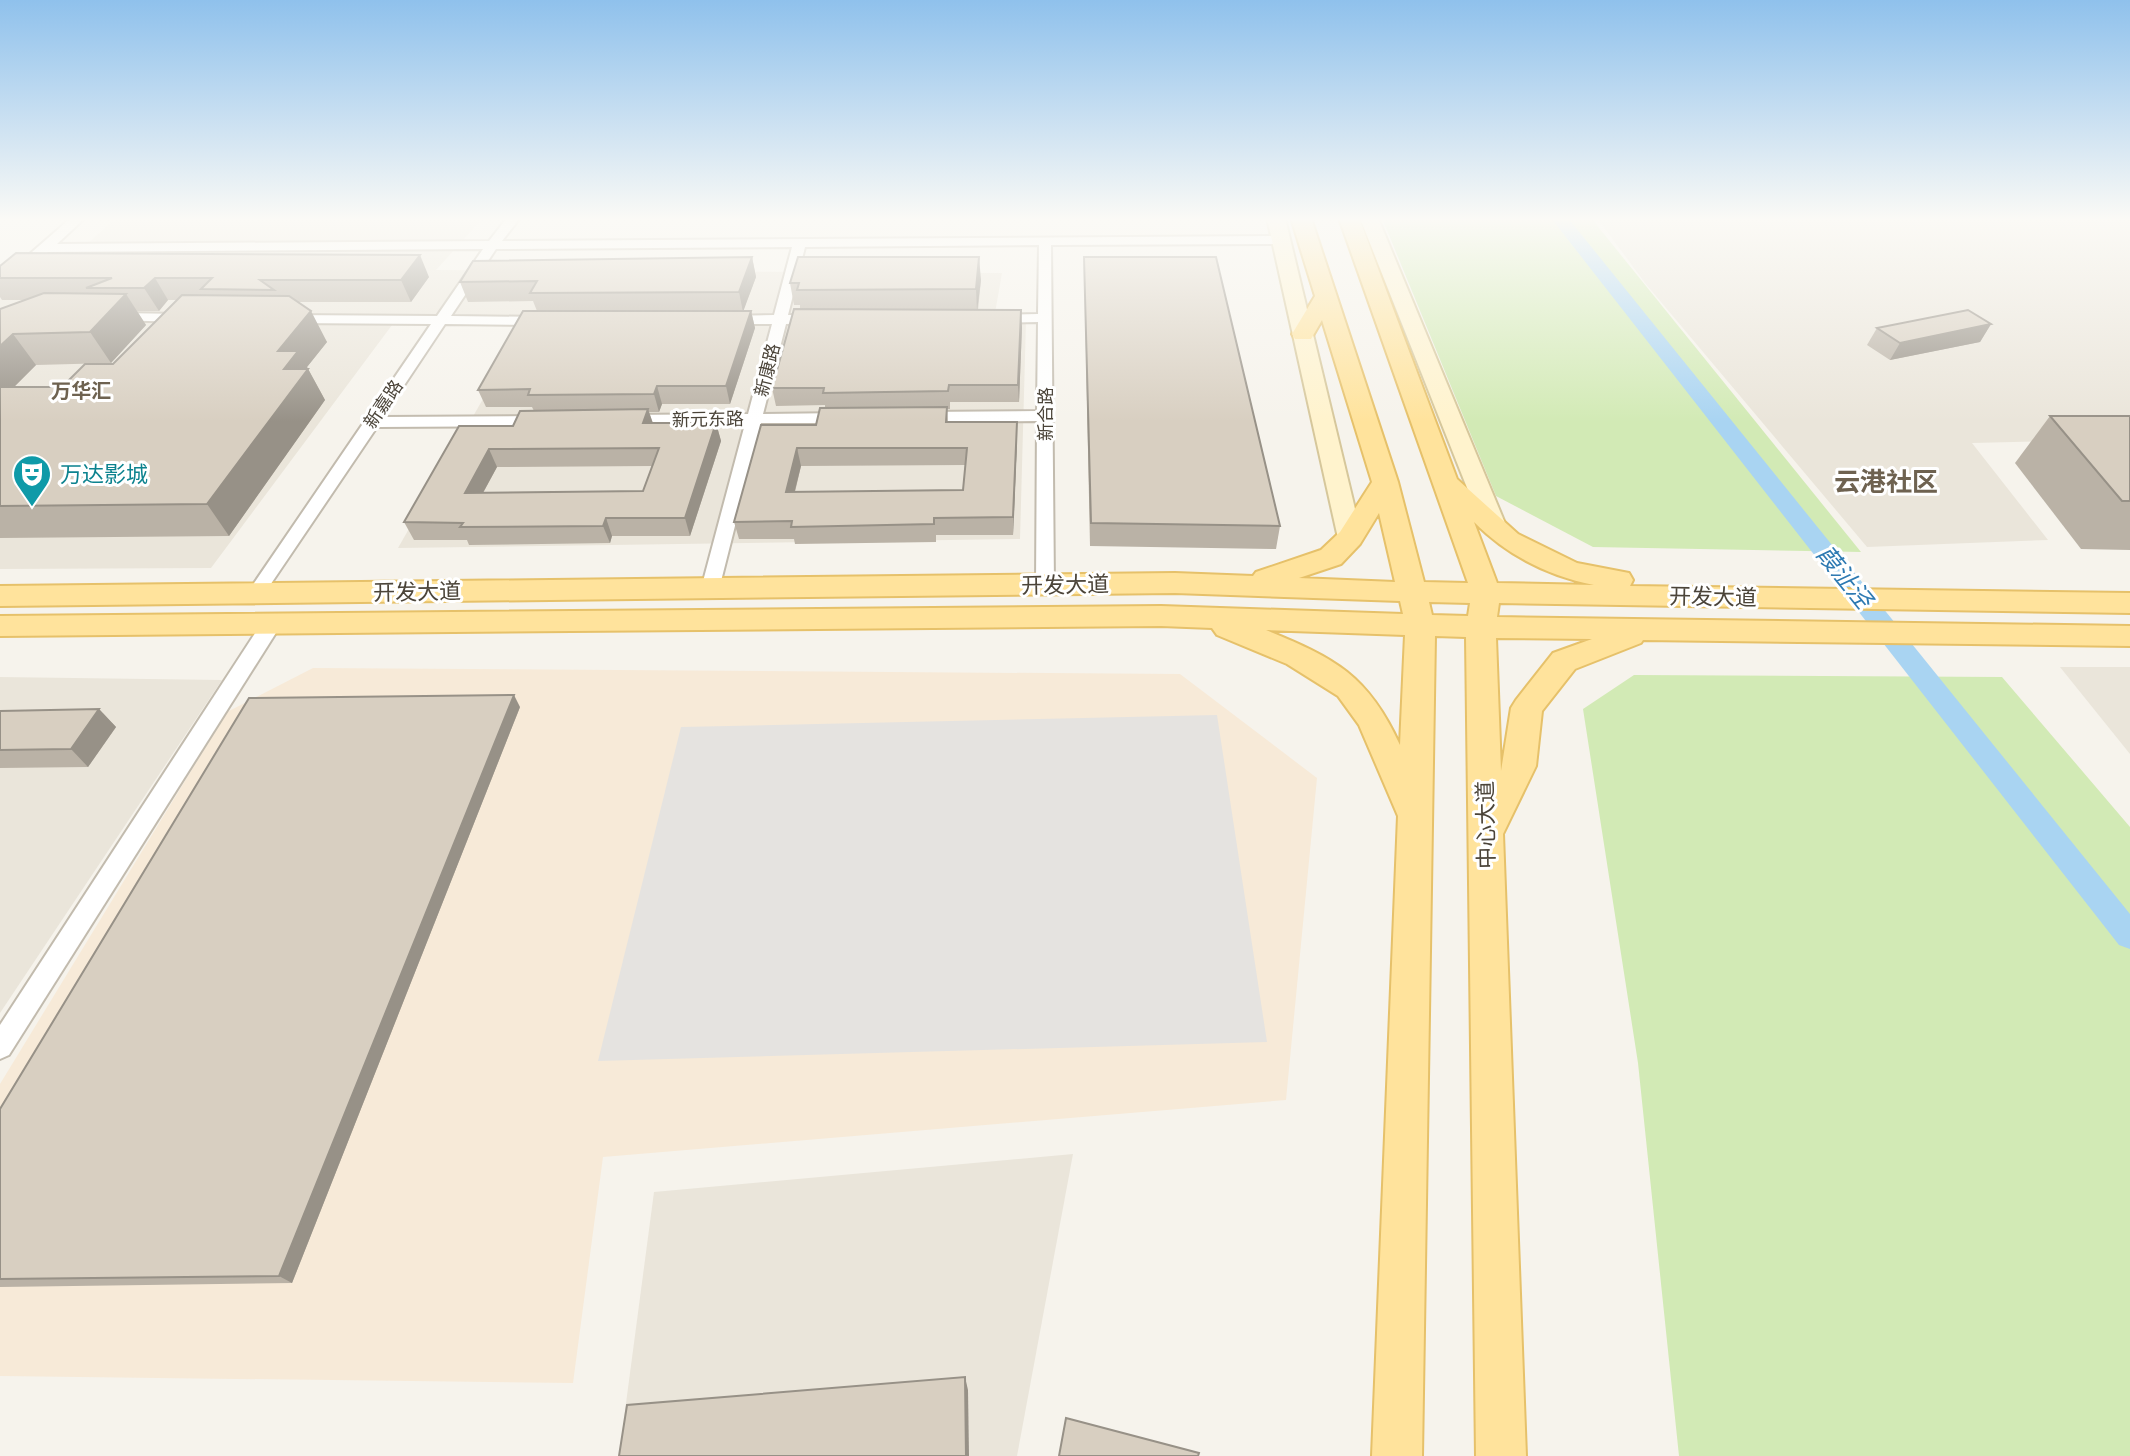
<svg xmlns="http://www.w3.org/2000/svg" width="2130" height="1456" viewBox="0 0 2130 1456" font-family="'Roboto Condensed','Noto Sans SC',sans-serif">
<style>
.residential{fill:#eae5da}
.commercial{fill:#f7ead8}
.green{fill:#d2eab5}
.parking{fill:#e5e3e0}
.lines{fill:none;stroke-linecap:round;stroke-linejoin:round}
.canal{fill:#a9d4f2;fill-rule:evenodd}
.street-casing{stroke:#c2bbae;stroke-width:4}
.secondary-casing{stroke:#d6c79b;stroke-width:4}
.primary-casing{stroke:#e6c16a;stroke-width:4}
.street{fill:#fff;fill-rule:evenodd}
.secondary{fill:#fff3cd;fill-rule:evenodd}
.primary{fill:#ffe39c;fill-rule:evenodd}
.wall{fill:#bab2a6;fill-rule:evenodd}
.shaded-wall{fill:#979187}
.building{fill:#d8cfc1;stroke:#979187;stroke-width:2;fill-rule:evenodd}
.labels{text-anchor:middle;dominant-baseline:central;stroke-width:6;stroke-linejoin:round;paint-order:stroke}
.far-street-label{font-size:18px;fill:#4b4439;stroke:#fff}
.far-neighbourhood-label{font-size:20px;font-weight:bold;fill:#6e6250;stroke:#fff}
.culture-label{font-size:22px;fill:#0d838f;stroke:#fff;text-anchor:start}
.street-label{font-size:22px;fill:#4b4439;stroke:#fff}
.water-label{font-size:24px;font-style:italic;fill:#2e7ab2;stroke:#fff}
.quarter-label{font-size:26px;font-weight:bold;fill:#6e6250;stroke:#fff}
</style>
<rect width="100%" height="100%" fill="#f6f3ec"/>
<g class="residential">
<path d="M116,218H483L436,270L1002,273L995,313L398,317L211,568L0,569V264L66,263Z"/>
<path d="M1597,218H2130V439L1972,443L2048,540L1867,547L1645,283Z"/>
<path d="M1026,321L1020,539L398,548L524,327Z"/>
<path d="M2060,667H2130V754Z"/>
<path d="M0,677L222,680L0,1013Z"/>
<path d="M1073,1154L1017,1456H619L654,1192Z"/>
</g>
<path class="commercial" d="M313,668L1180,674L1317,778L1286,1100L603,1157L573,1383L0,1376V1084L227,712Z"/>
<g class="green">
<path d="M1382,218H1591L1861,552L1593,547L1496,496Z"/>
<path d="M1634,675L2002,677L2130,827V1456H1679L1638,1063L1583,709Z"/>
</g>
<path class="parking" d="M1217,715L1267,1042L598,1061L681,727Z"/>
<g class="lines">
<path class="canal" d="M1551,218H1568L2130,914V949L2119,945Z"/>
<g class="street-casing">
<g id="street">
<path d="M71,218H85L57,244L489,241L507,218H520L502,241L1281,236L1287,240L1281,244L1051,245L1054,586L1051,590L1045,592L1036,586L1037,421L921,422L913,417L921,412L1037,411L1038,322L997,323L990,319L997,315L1038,314L1039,245L805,247L788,315H817L824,319L817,323L786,324L763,414L845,413L853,418L845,423H761L719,589L710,595L701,589L745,424L625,425L617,420L625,415L748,414L772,324H725L718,320L725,316L774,315L792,247L496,249L451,316L545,317L552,321L545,325L445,324L383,417L541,416L549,421L541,426L377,427L262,597H250L247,593L250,589L431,324L289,323L282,319L289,315L437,316L483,249L48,252L0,291V280Z"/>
<path d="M117,313L185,314L192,318L185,322L112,320V314Z"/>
<path d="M272,617L279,618L281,623L279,628L9,1055L0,1059V1025L265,618Z"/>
</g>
</g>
<g class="secondary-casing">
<g id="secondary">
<path d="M1267,218H1285L1362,538L1358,544H1342L1338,538Z"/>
<path d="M1360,218H1378L1507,528L1503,533H1487L1483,528Z"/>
</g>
</g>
<g class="primary-casing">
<path id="primary" d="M1291,218H1311L1398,482L1424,582L1468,583L1339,218H1359L1457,479L1518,534L1577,563L1629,573L1633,580L1630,586L2130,593V613L1499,603L1497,617L2130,626V646L1643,640L1641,643L1575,669L1542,711L1536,766L1503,834L1526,1456H1476L1466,637L1435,636L1422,1456H1372L1398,816L1359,725L1338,696L1287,664L1217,635L1212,628L1161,626L0,636V616L1161,606L1403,614L1400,601L1175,593L0,606V586L1175,573L1253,576L1256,572L1321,550L1340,532L1372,482L1322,320L1311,339H1295L1292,334L1315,296ZM1379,513L1395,582L1299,578L1341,564L1360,544ZM1474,522C1507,555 1548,576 1594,585L1497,583ZM1429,602L1470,603L1468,616L1432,615ZM1266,630L1405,635L1400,745C1368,675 1335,658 1266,630ZM1496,638L1592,639L1553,653L1516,700L1511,708L1501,771Z"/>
</g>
<use href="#street" class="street"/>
<use href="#secondary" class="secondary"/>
<use href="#primary" class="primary"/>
</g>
<g class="wall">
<path d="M752,257L756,277L743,311H751L755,328L730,404H662L659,412H649L653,423H716L721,441L690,536H612L610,543L469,545L467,540H414L404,522L513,426L534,411L532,407H486L478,390L537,311L533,301L468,302L460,282ZM652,466L643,491L483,493L497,467Z"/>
<path d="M1084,257L1280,526L1276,549L1090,546Z"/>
<path d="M0,266L429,277L411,302H298L327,342L307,367L325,400L229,536L0,538V310L26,300H2L0,297ZM168,300H177L113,364L62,387H14L36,365L111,363L146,325L137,311H159Z"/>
<path d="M981,280L978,310L1022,327L1019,402H950V409H947L948,422H1017V440L1013,535H936V542L795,544L794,539H739L734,522L816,425L825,408V405L776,406L772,388L800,309V305H794L790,283ZM965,465L963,490L795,492L801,466Z"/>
<path d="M1991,324L1980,342L1890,360L1867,345L1877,328Z"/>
<path d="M2050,416H2130V550L2081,549L2015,463Z"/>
<path d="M520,707L292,1283L0,1287V1109Z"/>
<path d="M99,709L116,727L88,767L0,768V711Z"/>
</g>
<g class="shaded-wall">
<path d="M420,255L429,277L411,302L401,280Z"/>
<path d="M752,257L756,277L743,312L739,292Z"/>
<path d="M979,257L981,280L977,311L976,289Z"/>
<path d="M155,278L168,300L159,311L144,288Z"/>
<path d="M126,294L146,325L111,363L90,332Z"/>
<path d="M1021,310L1022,327L1019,402L1018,385Z"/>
<path d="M311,311L327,342L307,367L325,400L229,536L207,504L284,369L278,351Z"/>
<path d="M751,311L755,328L730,404L726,386Z"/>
<path d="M1991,324L1980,342L1890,360L1900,343Z"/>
<path d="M13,334L36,365L13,388L0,410V346Z"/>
<path d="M657,386L662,404L659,412L654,394Z"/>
<path d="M648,409L654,427L643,423Z"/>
<path d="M1017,422V440L1013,535V517Z"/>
<path d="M716,423L721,441L690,536L685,518Z"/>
<path d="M797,448L801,466L790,510L786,492Z"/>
<path d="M489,449L497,467L473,511L465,493Z"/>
<path d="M606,518L612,536L610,543L603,526Z"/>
<path d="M514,695L520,707L292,1283L279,1276Z"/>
<path d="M99,709L116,727L88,767L71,749Z"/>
<path d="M965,1377L968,1390L969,1456H966Z"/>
</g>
<g class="building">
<path d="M16,253L420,255L401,280H260L274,290L201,289L212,278H155L144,288H86L112,278H0V266Z"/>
<path d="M752,257L739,292L530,293L537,281L460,282L473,261Z"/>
<path d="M798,257H979L976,289L797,290L799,283H790Z"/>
<path d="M1084,257H1216L1280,526L1091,523Z"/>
<path d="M44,293L126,294L90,332L13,334L0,346V309Z"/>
<path d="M182,295L289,296L311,311L278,351H298L284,369H308L207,504L0,506V387H62L85,364H113Z"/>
<path d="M794,309L1021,310L1018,385H949L948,391L823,393L824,388H772Z"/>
<path d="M1968,310L1991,324L1900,343L1877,328Z"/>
<path d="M523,311H751L726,386H657L654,394L528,395L530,389L478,390Z"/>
<path d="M947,407L946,422H1017L1013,517L934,518V524L791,527L792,521L734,522L761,425H816L820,408ZM797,448H967L963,490L786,492Z"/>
<path d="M648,409L643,423H716L685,518H606L603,526L460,527L463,523L404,522L459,426H513L520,411ZM659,448L643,491L465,493L489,449Z"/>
<path d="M2050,416H2130V501H2122Z"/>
<path d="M514,695L279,1276L0,1279V1109L249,698Z"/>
<path d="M99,709L71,749L0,750V711Z"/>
<path d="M965,1377L966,1456H619L627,1405Z"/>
<path d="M1066,1418L1199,1453L1198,1456H1059Z"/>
</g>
<linearGradient id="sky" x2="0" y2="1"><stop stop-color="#8fc1ec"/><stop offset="0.52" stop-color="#fbfaf6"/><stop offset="1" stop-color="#fbfaf6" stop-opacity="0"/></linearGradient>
<rect width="2130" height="422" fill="url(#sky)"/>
<defs>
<g id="theatre-pin" transform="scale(2)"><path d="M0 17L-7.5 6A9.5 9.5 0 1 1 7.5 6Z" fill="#0f9aa8" stroke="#fff"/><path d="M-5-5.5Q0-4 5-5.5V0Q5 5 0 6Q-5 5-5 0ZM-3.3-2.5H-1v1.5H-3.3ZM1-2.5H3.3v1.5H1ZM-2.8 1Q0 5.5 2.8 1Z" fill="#fff"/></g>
</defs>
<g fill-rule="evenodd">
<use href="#theatre-pin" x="32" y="474"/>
</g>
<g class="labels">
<g class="far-street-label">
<text transform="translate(767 370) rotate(-76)">新康路</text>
<text transform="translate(383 404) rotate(-56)">新嘉路</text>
<text transform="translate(1045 414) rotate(-90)">新合路</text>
<text transform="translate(708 419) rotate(-1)">新元东路</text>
</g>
<g class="far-neighbourhood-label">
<text x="81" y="391">万华汇</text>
</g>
<g class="culture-label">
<text x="60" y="474">万达影城</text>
</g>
<g class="street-label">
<text transform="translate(1065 585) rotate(-1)">开发大道</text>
<text transform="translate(417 592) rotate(-1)">开发大道</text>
<text transform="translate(1713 597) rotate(1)">开发大道</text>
<text transform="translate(1486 825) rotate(-91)">中心大道</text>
</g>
<g class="water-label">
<text transform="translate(1844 577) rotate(51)">葭沚泾</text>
</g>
<g class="quarter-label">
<text x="1886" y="482">云港社区</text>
</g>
</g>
</svg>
